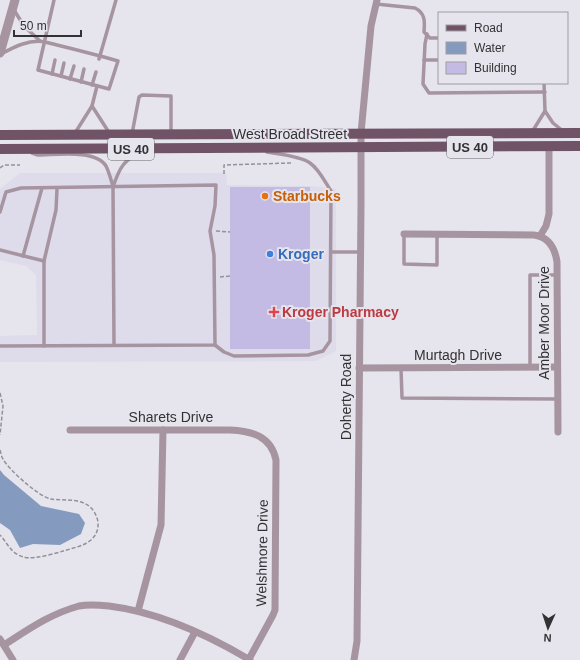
<svg xmlns="http://www.w3.org/2000/svg" width="580" height="660" viewBox="0 0 580 660" font-family="Helvetica,sans-serif">
<style>
.built{fill:#dedbeb}
.water{fill:#849abe}
.building{fill:#c4bbe5}
.lines{fill:none;stroke-linecap:round;stroke-linejoin:round}
.path{stroke:#939298;stroke-width:1.5;stroke-dasharray:4 2;stroke-linecap:butt}
.service{stroke:#a695a0;stroke-width:3.5}
.minor{stroke:#a695a0;stroke-width:7}
.tertiary{stroke:#a695a0;stroke-width:9}
.primary{stroke:#705367;stroke-width:10}
.food-dot{fill:#e8710a;stroke:#e6e4ec;stroke-width:1.5}
.shop-dot{fill:#3f7fe0;stroke:#e6e4ec;stroke-width:1.5}
.health-dot{fill:#e0444e;stroke:#e6e4ec;stroke-width:1.5}
.labels{text-anchor:middle;dominant-baseline:central;stroke-width:4;stroke-linejoin:round;paint-order:stroke}
.shield{fill:#e6e4ec;stroke:#68676c;stroke-width:1}
.shield-label{font-size:13px;font-weight:bold;fill:#323235}
.street-label{font-size:14px;fill:#323235;stroke:#e6e4ec}
.food-label{font-size:14px;font-weight:bold;fill:#c56008;stroke:#e6e4ec;text-anchor:start}
.shop-label{font-size:14px;font-weight:bold;fill:#366cbe;stroke:#e6e4ec;text-anchor:start}
.health-label{font-size:14px;font-weight:bold;fill:#be3a42;stroke:#e6e4ec;text-anchor:start}
</style>
<rect width="100%" height="100%" fill="#e6e4ec"/>
<path class="built" d="M20,173H226L227,185L311,186L336,189V351L316,361L0,362V336L37,335L36,275L26,266L0,260V189Z"/>
<path class="water" d="M0,470L4,475L41,506L79,514L85,523L81,534L60,545L33,544L20,548L10,530L0,523Z"/>
<rect class="building" x="230" y="187" width="80" height="162"/>
<g class="lines">
<g class="path">
<path d="M0,168L4,165H20"/>
<path d="M224,174V165L291,163"/>
<path d="M216,231L230,232"/>
<path d="M220,277L230,276"/>
<path d="M0,393L3,406L0,435"/>
<path d="M0,450C1,453 1,456 3,459C8,469 39,497 51,499C64,501 78,498 89,506C94,510 97,516 98,522C99,536 90,543 77,547C66,550 34,561 24,557C19,556 14,553 11,549C7,545 4,539 0,535"/>
</g>
<g class="service">
<path d="M376,4L415,8C425,13 425,21 424,32L430,38H439"/>
<path d="M14,10L24,26L40,41"/>
<path d="M427,34L425,44L423,84L429,93L545,92"/>
<path d="M1,54C14,47 29,39 45,42C69,48 94,54 118,61L109,89L38,70L54,0"/>
<path d="M99,59L116,0"/>
<path d="M424,60H439"/>
<path d="M52,74L55,60"/>
<path d="M61,76L64,63"/>
<path d="M70,79L74,66"/>
<path d="M81,82L84,69"/>
<path d="M92,85L96,72"/>
<path d="M92,106L97,86"/>
<path d="M545,111L553,123L563,131"/>
<path d="M532,132L545,111L544,83"/>
<path d="M75,133L92,106L110,134"/>
<path d="M132,134L139,97L142,95L171,96V133"/>
<path d="M32,153L38,155C55,155 96,149 106,166C109,172 111,180 113,186"/>
<path d="M0,212L6,192L21,188L216,185L215,206L210,231L214,255L215,345L0,346"/>
<path d="M404,234V264L437,265V235"/>
<path d="M0,250L44,261"/>
<path d="M331,252H360"/>
<path d="M23,256L42,188"/>
<path d="M114,345L113,187C119,169 124,158 143,152"/>
<path d="M215,345L224,352L234,356L308,355L323,351L330,341L331,191C325,182 319,169 310,163C301,156 278,154 267,152"/>
<path d="M44,346V261L56,210L57,189"/>
<path d="M530,367V275H557"/>
<path d="M401,368L402,398L557,399"/>
</g>
<g class="minor">
<path d="M404,234L534,235C549,237 555,248 557,262L558,432"/>
<path d="M540,236L546,226L549,214V146"/>
<path d="M359,368L557,367"/>
<path d="M70,430H230C252,431 271,436 276,460L275,610L273,615L249,659"/>
<path d="M138,611L161,525L163,430"/>
<path d="M0,639L13,660"/>
<path d="M4,645C29,629 50,614 79,606C88,604 100,605 109,606C158,612 208,635 250,660"/>
<path d="M180,660L195,632"/>
<path d="M354,660L357,641L361,205V133L371,26L377,0"/>
</g>
<path class="tertiary" d="M0,53L15,0"/>
<g class="primary">
<path d="M0,135L580,133"/>
<path d="M0,149L580,146"/>
</g>
</g>
<circle class="food-dot" cx="265" cy="196" r="4"/>
<circle class="shop-dot" cx="270" cy="254" r="4"/>
<path class="health-dot" d="M272 306h4v4h4v4h-4v4h-4v-4h-4v-4h4z"/>
<g class="labels">
<g class="shield">
<rect x="447" y="136" width="46" height="22" rx="3"/>
<rect x="108" y="138" width="46" height="22" rx="3"/>
</g>
<g class="shield-label">
<text x="470" y="147">US 40</text>
<text x="131" y="149">US 40</text>
</g>
<g class="street-label">
<text x="290" y="134">West Broad Street</text>
<text transform="translate(544 323) rotate(-90)">Amber Moor Drive</text>
<text x="458" y="355">Murtagh Drive</text>
<text transform="translate(346 397) rotate(-90)">Doherty Road</text>
<text x="171" y="417">Sharets Drive</text>
<text transform="translate(262 553) rotate(-89)">Welshmore Drive</text>
</g>
<g class="food-label">
<text x="273" y="196">Starbucks</text>
</g>
<g class="shop-label">
<text x="278" y="254">Kroger</text>
</g>
<g class="health-label">
<text x="282" y="312">Kroger Pharmacy</text>
</g>
</g>
<rect x="438" y="12" width="130" height="72" fill="#e6e4ec" stroke="#9e9da3"/>
<rect x="446" y="25" width="20" height="6" fill="#705367" stroke="#9e9da3"/>
<text x="474" y="32" font-size="12" fill="#323235">Road</text>
<rect x="446" y="42" width="20" height="12" fill="#849abe" stroke="#9e9da3"/>
<text x="474" y="52" font-size="12" fill="#323235">Water</text>
<rect x="446" y="62" width="20" height="12" fill="#c4bbe5" stroke="#9e9da3"/>
<text x="474" y="72" font-size="12" fill="#323235">Building</text>
<g transform="translate(548 628) rotate(183)" stroke="#e6e4ec" stroke-width="3" paint-order="stroke">
<path d="M0-3L7 15L0 10L-7 15Z" fill="#323235"/>
<text y="-6" font-size="11" font-weight="bold" text-anchor="middle" fill="#323235">N</text>
</g>
<path d="M14 30v6h67v-6" fill="none" stroke="#323235" stroke-width="2"/>
<text x="20" y="30" font-size="12" fill="#323235" stroke="#e6e4ec" stroke-width="3" paint-order="stroke">50 m</text>
</svg>
